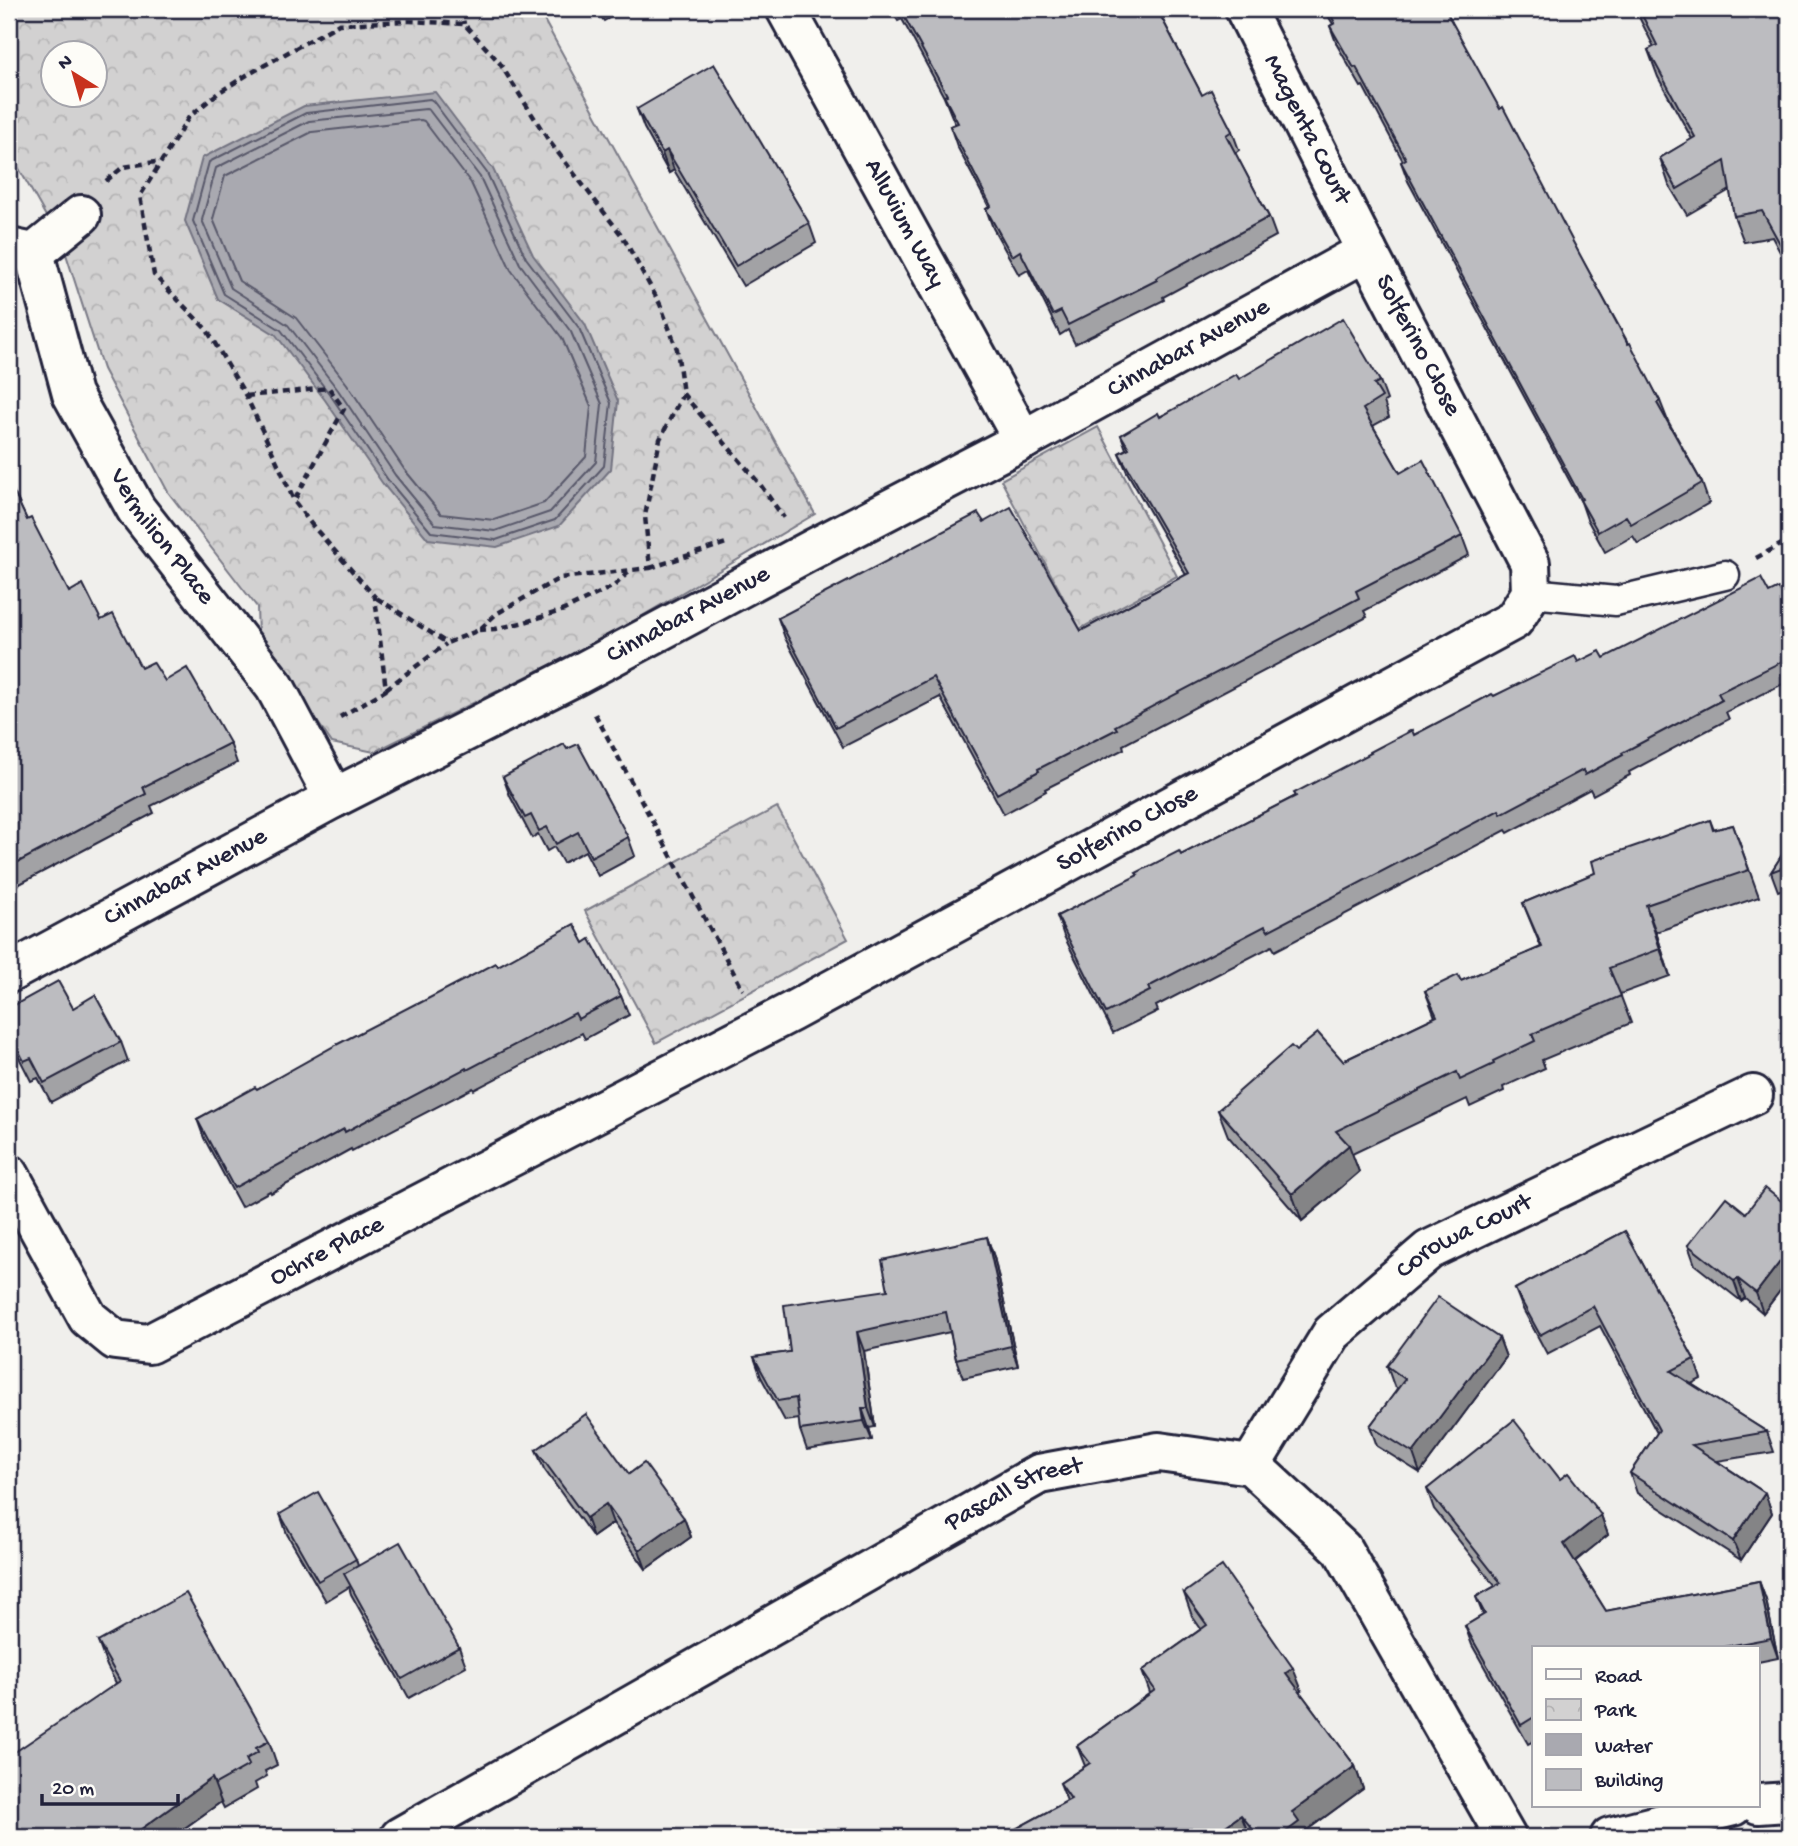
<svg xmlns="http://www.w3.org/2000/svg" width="1798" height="1846" viewBox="0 0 1798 1846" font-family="'Gochi Hand',sans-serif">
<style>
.park{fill:url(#park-crowns);stroke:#7a7a86;stroke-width:2;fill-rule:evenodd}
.water{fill:#a9a9b0;stroke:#737381;stroke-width:2}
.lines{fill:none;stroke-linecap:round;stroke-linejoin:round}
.shore{stroke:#58586a;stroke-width:2}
.service-casing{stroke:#22223b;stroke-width:33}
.minor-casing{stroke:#22223b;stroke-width:44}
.path{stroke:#22223b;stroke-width:4.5;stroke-dasharray:7 5;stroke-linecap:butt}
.service{stroke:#fdfcf7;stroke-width:28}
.minor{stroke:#fdfcf7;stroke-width:38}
.wall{fill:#a2a2a5;stroke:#22223b;stroke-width:2}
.shaded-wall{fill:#848486;stroke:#22223b;stroke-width:2}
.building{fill:#bcbcc0;stroke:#22223b;stroke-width:2}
.labels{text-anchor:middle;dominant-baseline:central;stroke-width:7;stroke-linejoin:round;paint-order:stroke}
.street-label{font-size:26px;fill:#22223b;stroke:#fdfcf7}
</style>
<defs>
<pattern id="park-crowns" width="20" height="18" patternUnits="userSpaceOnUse" patternTransform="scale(1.75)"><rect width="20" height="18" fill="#d2d1d1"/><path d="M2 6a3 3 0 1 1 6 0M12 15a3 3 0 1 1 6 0" fill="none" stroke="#b4b3b4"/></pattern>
</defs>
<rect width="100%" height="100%" fill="#f0efec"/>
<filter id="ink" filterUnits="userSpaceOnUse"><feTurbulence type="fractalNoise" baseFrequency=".0143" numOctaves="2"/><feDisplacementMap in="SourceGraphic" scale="14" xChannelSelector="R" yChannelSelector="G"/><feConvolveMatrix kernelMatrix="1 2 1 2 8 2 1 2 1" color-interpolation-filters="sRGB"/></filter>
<g filter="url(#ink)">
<g class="park">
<path d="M9,9H538L815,514L605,638L374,752L332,743L258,635L257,607L168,492L103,369L64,248L9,151ZM52,52H94V94H52Z"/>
<path d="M1098,427L1177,576L1080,629L1001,480Z"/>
<path d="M777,807L848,939L656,1043L585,911Z"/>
</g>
<path class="water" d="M435,92L493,169L533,255L585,324L618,401L611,469L559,526L497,547L428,539L383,484L325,400L276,335L218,299L185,221L202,158L304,106Z"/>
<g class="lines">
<g class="shore">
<path d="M430,99L433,101L487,173L526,258L579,328L611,403L604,466L555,520L496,540L431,532L388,480L331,396L281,330L224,294L193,221L209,162L306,113Z"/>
<path d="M426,109L429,110L480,177L520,264L571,332L602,404L596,462L550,512L495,531L435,524L395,475L338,390L288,325L231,288L202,220L216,168L309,121Z"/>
<path d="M421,120L424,121L471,183L511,270L562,338L591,406L586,457L544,503L494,520L441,514L404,469L347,384L296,318L239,281L213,219L225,176L312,132Z"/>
</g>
<g class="service-casing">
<path id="service" d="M1531,593L1616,601L1725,575"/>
</g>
<g class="minor-casing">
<g id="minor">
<path id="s1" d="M786,9L1023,440"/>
<path d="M10,248L34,253L81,215"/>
<path id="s2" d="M34,253L72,394L136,509L275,687L334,798"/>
<path id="s3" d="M9,973L334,798L575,676L813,549L1023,440L1367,251"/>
<path id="s4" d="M9,1174L88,1318L115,1340L149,1344L791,1012L1514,620L1531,593L1530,563L1367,251L1245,9"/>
<path id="s5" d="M1251,1465L1332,1333L1429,1250L1753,1095"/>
<path d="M1758,1804L1789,1802"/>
<path id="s6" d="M400,1837L1039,1474L1159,1452L1251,1465L1342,1549L1506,1837"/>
<path d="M1610,1837L1733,1806"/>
</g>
</g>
<g class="path">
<path d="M461,9L464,24"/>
<path d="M106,181L123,167L162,161"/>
<path d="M683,394L759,483L784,518"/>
<path d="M246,396L329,388L344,409L294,501"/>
<path d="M1756,558L1789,540"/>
<path d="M650,568L729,542"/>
<path d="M479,630L495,629L525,622L564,610L614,586L630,571"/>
<path d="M386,689L446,644"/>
<path d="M595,714L743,990"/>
<path d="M340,717L386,690L375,597L312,525L294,501L280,468L246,396L207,330L154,275L140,196L189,117L218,93L247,75L339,24L410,21L464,24L499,62L549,141L623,237L660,304L677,349L683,394L660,439L645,516L650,568L560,578L496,614L479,630L447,643L375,597"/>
</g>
<use href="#service" class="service"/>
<use href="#minor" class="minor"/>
</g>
<g class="wall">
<path d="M596,9H625L604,21Z"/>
<path d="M891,9H1157L1202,95L1232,131L1239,150L1235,153L1269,217L1276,236L1163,297L1164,300L1075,344L1068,330L1060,335L1028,270L1019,275L993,228L986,209L989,207L957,146L950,126L955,124L944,97L902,19L898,21Z"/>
<path d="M1324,9H1446L1452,23L1660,401L1668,421L1702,483L1709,503L1638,544L1633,536L1605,552L1587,519L1581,502L1408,181L1401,162L1403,161L1363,86L1361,87L1337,45L1330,26L1333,24Z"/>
<path d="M1635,9H1789V269L1772,237L1744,242L1734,216L1730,190L1687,215L1669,185L1660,158L1692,139L1658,77L1648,50L1654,47Z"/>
<path d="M637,109L809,223L816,243L743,286L674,170L669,173L644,128Z"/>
<path d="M1239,379L1380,381L1387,400L1384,402L1389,417L1373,426L1400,473L1462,536L1469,555L1364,611L1367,617L1123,745L1124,749L1045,789L1046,791L1004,814L940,697L843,747L785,638L778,618L984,522L1081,631L1186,575L1127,472L1119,453L1126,449L1121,435Z"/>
<path d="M9,482L27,520L69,592L101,620L141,668L165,681L230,743L237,763L151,806L154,813L14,887V886L9,888Z"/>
<path d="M1769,593L1789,609V681L1726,712L1729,719L1629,772L1630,775L1593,795L1590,789L1508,833L1506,830L1275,951L1272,946L1156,1006L1158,1011L1113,1033L1064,936L1057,916L1181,855L1414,735L1494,696L1578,662L1604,658Z"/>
<path d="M503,777L628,837L635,856L598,876L585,851L563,863L554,847L547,851L538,834L532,838L510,796Z"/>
<path d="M1710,820L1714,830L1733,825L1759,897L1656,932L1670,976L1620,994L1631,1023L1542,1060L1545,1068L1503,1087L1504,1091L1470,1107L1467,1099L1352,1154L1359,1172L1302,1221L1228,1136L1218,1110L1296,1051L1343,1061L1435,1017L1425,991L1461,981L1541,947L1523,903L1595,873Z"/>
<path d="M1789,844V887L1778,891L1771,872Z"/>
<path d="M584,943L621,996L629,1015L585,1039L582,1033L474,1090L473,1088L352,1151L351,1149L271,1193L270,1191L241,1207L204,1138L197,1119L257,1089L418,1004L498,966Z"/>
<path d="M9,1008H73L121,1042L128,1061L51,1102L38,1078L31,1081L9,1038Z"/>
<path d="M1789,1207V1279L1763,1313L1745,1298L1741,1301L1695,1265L1688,1245L1746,1213Z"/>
<path d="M1625,1231L1694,1359L1701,1379L1691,1384L1767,1432L1774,1452L1717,1461L1765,1493L1772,1513L1741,1560L1637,1493L1630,1473L1657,1433L1600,1326L1547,1354L1523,1309L1515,1289Z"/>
<path d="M987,1237L994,1257L1018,1366L963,1378L956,1359L950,1332L864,1351L875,1427L869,1428L872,1440L807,1450L800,1430L799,1419L785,1421L761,1377L754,1357L790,1352L888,1290Z"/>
<path d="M1499,1338L1506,1357L1420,1473L1377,1446L1370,1426L1398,1389L1394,1386L1387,1366Z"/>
<path d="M536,1450L629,1474L684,1518L691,1537L646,1569L613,1523L593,1537L544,1469Z"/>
<path d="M1560,1479L1601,1515L1608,1535L1575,1561L1606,1611L1759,1581L1766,1600L1778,1658L1758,1662V1648H1534V1741L1528,1744L1472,1645L1465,1626L1483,1615L1476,1597L1495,1586L1434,1509L1427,1489Z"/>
<path d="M280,1514L356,1559L358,1566L459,1647L466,1666L409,1698L351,1594L349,1587L326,1601L287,1534Z"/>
<path d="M1184,1593L1302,1691L1300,1692L1355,1766L1363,1789L1303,1833L1304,1837H1001L1067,1801L1060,1783L1085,1766L1077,1746L1150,1693L1142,1671L1201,1629L1192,1616Z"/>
<path d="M98,1642L269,1741L277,1765L265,1771L267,1776L255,1783L257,1789L224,1808L221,1802L172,1837H9L116,1683L107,1666Z"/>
</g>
<g class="shaded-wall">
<path d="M667,150L674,170L669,173L662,153Z"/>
<path d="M1646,905L1656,932L1670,976L1660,949Z"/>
<path d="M1349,1145L1359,1172L1302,1221L1292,1194Z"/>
<path d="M987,1237L994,1257L1018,1366L1011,1346Z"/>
<path d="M1789,1250V1279L1763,1313L1756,1293Z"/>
<path d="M1738,1279L1745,1298L1741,1301L1734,1281Z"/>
<path d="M857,1332L864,1351L875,1427L868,1408Z"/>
<path d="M1499,1338L1506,1357L1420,1473L1413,1453Z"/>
<path d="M862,1408L869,1428L872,1440L864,1421Z"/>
<path d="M1765,1493L1772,1513L1741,1560L1733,1541Z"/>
<path d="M606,1504L613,1523L593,1537L586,1518Z"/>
<path d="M1601,1515L1608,1535L1572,1564L1564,1544Z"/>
<path d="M684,1518L691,1537L646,1569L639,1550Z"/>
<path d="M1759,1581L1766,1600L1778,1658L1771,1638Z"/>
<path d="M1293,1668L1302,1691L1295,1696L1286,1673Z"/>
<path d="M1355,1766L1363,1789L1303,1833L1304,1837H1279L1292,1812Z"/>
<path d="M212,1778L221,1802L172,1837H139L137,1832Z"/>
<path d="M1241,1815L1250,1837H1210Z"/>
</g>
<g class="building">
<path d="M900,9H1157L1202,95L1211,90L1232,131L1226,135L1269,217L1156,278L1157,280L1068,325L1061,311L1053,315L1020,251L1012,256L986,209L991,206L950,126L958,123L944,96L947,95Z"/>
<path d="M1328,9H1446L1449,14L1448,15L1500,109L1503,107L1572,240L1628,344L1630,343L1660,401L1657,403L1702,483L1631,524L1626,516L1598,532L1580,500L1582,499L1401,162L1406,159L1356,67L1354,68L1330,26L1335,23Z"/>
<path d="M1639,9H1789V260L1762,211L1734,216L1725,161L1677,189L1660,158L1695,137L1648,50L1657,45Z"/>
<path d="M714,64L809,223L736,266L667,150L662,153L637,109Z"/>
<path d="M1343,318L1380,381L1374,384L1382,397L1363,409L1400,473L1423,460L1462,536L1356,591L1359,598L1115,726L1117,729L1038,769L1039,771L997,794L933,677L836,728L778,618L978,513L984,522L1011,507L1081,631L1189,573L1119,453L1129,448L1121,435L1158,413L1160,417L1236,374L1239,379Z"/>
<path d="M9,482L27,520L31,518L69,592L83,584L101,620L113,614L141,668L153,662L165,681L187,668L230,743L143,787L146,794L9,867Z"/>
<path d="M1761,578L1769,593L1779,588L1789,609V625L1785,627L1789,636V658L1718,693L1722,700L1622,753L1623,755L1585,775L1583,770L1501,814L1499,810L1268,931L1265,926L1148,987L1150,991L1106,1013L1057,916L1138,875L1136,873L1179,851L1181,855L1296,796L1294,793L1371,753L1370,752L1412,730L1414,735L1492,694L1494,696L1575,656L1578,662L1600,651L1604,658Z"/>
<path d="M564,744L567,749L578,744L628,837L591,857L578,832L556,844L547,827L539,831L531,815L525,818L503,777Z"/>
<path d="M1710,820L1713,830L1733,825L1749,870L1646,905L1660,949L1609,968L1621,996L1532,1034L1535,1041L1493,1061L1494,1064L1460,1080L1457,1072L1336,1131L1349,1145L1292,1194L1218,1110L1291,1046L1296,1051L1318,1033L1343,1061L1437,1016L1425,991L1458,975L1461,981L1542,947L1523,903L1595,873L1592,861Z"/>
<path d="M1789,844V865L1771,872Z"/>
<path d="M574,924L584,943L590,939L621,996L578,1019L575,1013L467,1070L466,1068L345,1132L344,1129L264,1173L263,1172L234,1188L197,1119L255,1087L257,1089L336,1045L417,1003L418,1004L496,963L498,966Z"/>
<path d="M58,981L73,1008L95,995L121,1042L44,1083L31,1058L24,1061L9,1032V1008Z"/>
<path d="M1765,1188L1789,1207V1250L1756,1293L1738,1279L1734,1281L1688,1245L1726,1197L1746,1213Z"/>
<path d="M1625,1231L1694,1359L1671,1371L1767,1432L1692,1445L1765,1493L1733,1541L1630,1473L1659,1430L1593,1306L1540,1335L1515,1289Z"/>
<path d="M987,1237L1011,1346L956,1359L946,1312L857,1332L868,1408H862L864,1421L800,1430L796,1398L778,1401L754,1357L790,1352L784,1305L888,1290L882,1260Z"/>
<path d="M1438,1297L1499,1338L1413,1453L1370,1426L1405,1379L1387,1366Z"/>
<path d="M586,1414L629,1474L644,1463L684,1518L639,1550L606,1504L586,1518L536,1450Z"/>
<path d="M1514,1420L1560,1479L1568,1473L1601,1515L1564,1544L1606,1611L1759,1581L1771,1638L1718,1648H1534V1717L1521,1725L1465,1626L1485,1614L1476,1597L1501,1583L1427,1489Z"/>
<path d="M318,1492L356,1559L318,1581L280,1514Z"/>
<path d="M400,1542L459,1647L402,1679L344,1574Z"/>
<path d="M1222,1566L1293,1668L1286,1673L1355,1766L1292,1812L1299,1822L1279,1837H1259L1241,1815L1210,1837H1001L1071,1799L1060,1783L1090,1763L1077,1746L1155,1690L1142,1671L1207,1625L1184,1593Z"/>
<path d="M186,1593L269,1741L256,1748L258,1752L246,1759L249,1765L215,1784L212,1778L137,1832L127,1837H9V1756L120,1681L98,1642Z"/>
</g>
</g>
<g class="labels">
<g class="street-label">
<text transform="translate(1306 130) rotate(63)">Magenta Court</text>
<text stroke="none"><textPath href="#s1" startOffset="245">Alluvium Way</textPath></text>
<text transform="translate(1417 346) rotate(62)">Solferino Close</text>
<text stroke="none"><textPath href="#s3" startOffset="1335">Cinnabar Avenue</textPath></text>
<text stroke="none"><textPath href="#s2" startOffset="315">Vermilion Place</textPath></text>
<text stroke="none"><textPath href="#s3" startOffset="768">Cinnabar Avenue</textPath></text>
<text stroke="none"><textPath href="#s4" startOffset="1339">Solferino Close</textPath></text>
<text stroke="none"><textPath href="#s3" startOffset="201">Cinnabar Avenue</textPath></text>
<text stroke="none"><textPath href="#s5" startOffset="320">Corowa Court</textPath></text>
<text stroke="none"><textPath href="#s4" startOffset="434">Ochre Place</textPath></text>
<text stroke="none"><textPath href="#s6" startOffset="704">Pascall Street</textPath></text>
</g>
</g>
<rect width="1798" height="1846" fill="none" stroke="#fdfcf7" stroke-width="35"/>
<rect x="18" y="18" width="1763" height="1811" fill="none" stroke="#22223b" stroke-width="2.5" filter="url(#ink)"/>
<rect x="1532" y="1646" width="228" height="161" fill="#fdfcf7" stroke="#a5a5ac" stroke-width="2"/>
<rect x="1546" y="1669" width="35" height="10" fill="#fdfcf7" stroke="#a5a5ac" stroke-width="2"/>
<text x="1595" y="1682" font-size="21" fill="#22223b">Road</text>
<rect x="1546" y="1699" width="35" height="21" fill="url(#park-crowns)" stroke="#a5a5ac" stroke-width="2"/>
<text x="1595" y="1716" font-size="21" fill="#22223b">Park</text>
<rect x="1546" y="1734" width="35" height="21" fill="#a9a9b0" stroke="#a5a5ac" stroke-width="2"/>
<text x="1595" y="1752" font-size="21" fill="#22223b">Water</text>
<rect x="1546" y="1769" width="35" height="21" fill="#bcbcc0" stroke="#a5a5ac" stroke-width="2"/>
<text x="1595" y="1786" font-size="21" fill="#22223b">Building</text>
<g transform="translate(74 74) rotate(323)"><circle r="33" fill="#fdfcf7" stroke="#a5a5ac" stroke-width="2"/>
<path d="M0-5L12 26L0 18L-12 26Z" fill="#c8321e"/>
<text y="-10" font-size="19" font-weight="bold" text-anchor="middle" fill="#22223b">N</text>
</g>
<path d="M42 1794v10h136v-10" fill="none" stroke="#22223b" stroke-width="3.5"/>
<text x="52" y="1794" font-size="21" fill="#22223b" stroke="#fdfcf7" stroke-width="5" paint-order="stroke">20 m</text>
</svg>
